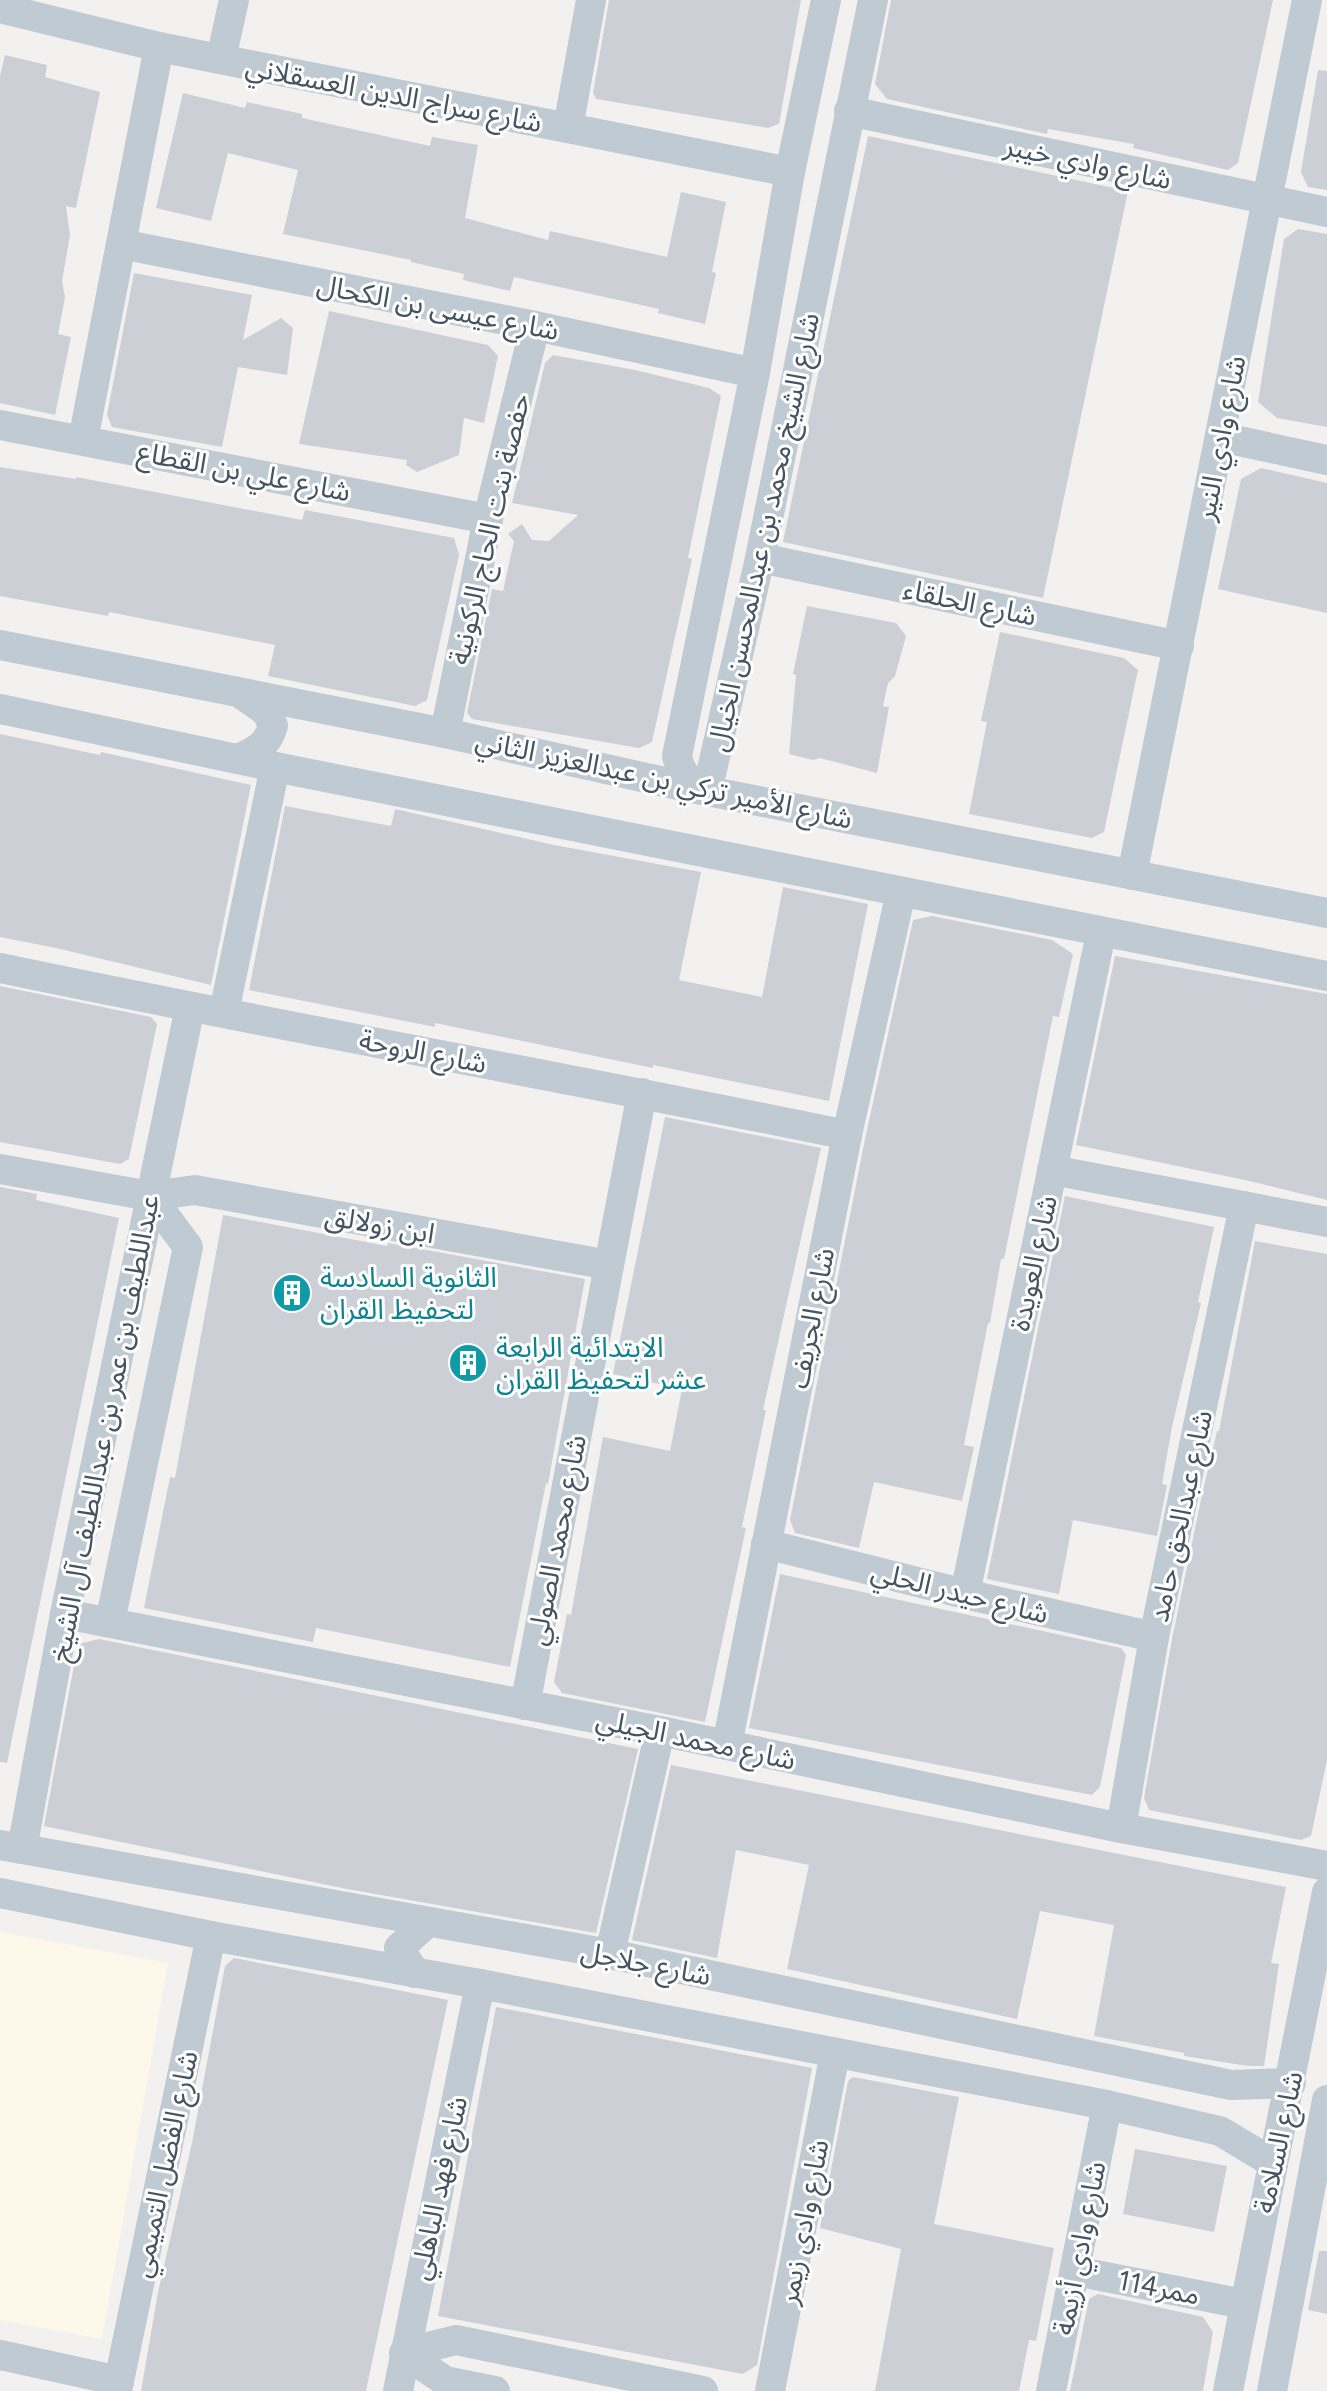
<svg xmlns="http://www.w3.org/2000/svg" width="1327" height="2391" viewBox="0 0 1327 2391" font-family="Figtree,'Noto Sans Arabic',sans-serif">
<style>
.commercial{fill:#fef8ea}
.building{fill:#cccfd6}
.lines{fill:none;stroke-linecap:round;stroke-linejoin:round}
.minor{stroke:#c0cad3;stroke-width:30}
.labels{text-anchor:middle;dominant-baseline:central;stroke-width:6;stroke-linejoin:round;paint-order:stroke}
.street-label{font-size:28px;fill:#465360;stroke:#fff}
.culture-label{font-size:28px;fill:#0d838f;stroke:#fff;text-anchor:start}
</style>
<rect width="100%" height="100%" fill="#f3f0f0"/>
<path class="commercial" d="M0,1932L168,1963L102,2339L0,2320Z"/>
<g class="building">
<path d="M609,0H801L779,124L768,128L596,99L593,93Z"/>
<path d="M891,0H1273L1238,163L1228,170L1133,148L1134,144L1048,129L1047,134L887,99L875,84Z"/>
<path d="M5,55L47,65L45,77L100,92L76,208L66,206L70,235L62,281L65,297L58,334L71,337L55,415L0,403V76Z"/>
<path d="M1318,70L1327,71V190L1308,187L1301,172Z"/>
<path d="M183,93L245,108L247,102L302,114V118L430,146L432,137L478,145L465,218L548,240L550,231L667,257L681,192L726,202L712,272L716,273L705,324L658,313L659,309L514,277L510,291L463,280L464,274L411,262V260L283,234L298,170L228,153L211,221L156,208Z"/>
<path d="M868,136L1128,191L1043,598L783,542Z"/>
<path d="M1298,229L1327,234V427L1277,418L1258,402L1284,239Z"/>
<path d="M134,273L252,295L243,340L281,318L293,328L287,375L238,367L222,447L112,427L107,415Z"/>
<path d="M329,311L488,345L498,356L484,423L464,418L459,455L417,472L406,465L407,460L299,444Z"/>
<path d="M553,355L635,370L709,388L721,396L688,558L692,559L652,742L639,748L472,719L467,713L492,589L503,591L514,541L508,534L522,524L532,540L549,541L578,515L512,503L545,363Z"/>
<path d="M0,467L76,479V477L302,520L305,510L454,538L459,555L427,700L415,706L268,676L275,645L109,612L108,616L0,596Z"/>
<path d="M1261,468L1327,483V613L1218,589L1241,479Z"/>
<path d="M807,606L896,623L906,636L895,676L888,683L883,706L889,707L877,773L820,758L813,760L789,754L796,675L793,674Z"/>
<path d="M1000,632L1124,658L1138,670L1104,832L1092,838L969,814L987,722L981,721Z"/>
<path d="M0,734L100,755L101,752L251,785L211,985L56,948L0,937Z"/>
<path d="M285,806L391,826L395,809L554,845L701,872L679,980L762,997L783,887L868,904L829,1101L653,1065V1068L435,1023V1027L249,990Z"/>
<path d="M932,916L1052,940L1073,954L1059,1017L1053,1016L1004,1259H1001L990,1323H988L964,1445L974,1447L962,1501L874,1482L859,1548L795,1533L790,1520L865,1139L913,920Z"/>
<path d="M1115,956L1327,994V1200L1245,1180L1076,1145Z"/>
<path d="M0,986L151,1017L157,1024L129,1159L120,1164L0,1142Z"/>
<path d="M665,1117L821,1148L763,1410H766L742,1527L746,1528L705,1722L562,1693L554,1682L567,1614L571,1615L603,1437L670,1451L682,1389L613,1374Z"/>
<path d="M0,1187L37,1194L36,1200L119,1218L7,1763L0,1762Z"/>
<path d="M1065,1196L1214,1227L1198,1302L1201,1303L1172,1427L1162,1484L1167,1485L1157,1536L1073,1520L1059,1594L987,1579Z"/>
<path d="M223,1215L387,1246L388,1243L585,1279L548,1484L546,1483L510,1667L316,1628L313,1642L144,1608L170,1477L175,1478Z"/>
<path d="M1255,1241L1327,1254V1760L1311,1836L1301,1840L1149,1810L1144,1798L1172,1639L1202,1495L1217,1431H1219Z"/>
<path d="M780,1574L1121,1648L1126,1655L1100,1787L1092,1795L749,1728Z"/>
<path d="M99,1639L638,1749L596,1933L347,1889L44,1826L78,1644Z"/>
<path d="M671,1765L1286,1887L1271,1963L1279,1964L1264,2066H1248L1184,2056V2053L1094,2036L1114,1925L1040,1911L1017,2019L787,1969L809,1865L736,1850L717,1958L632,1940Z"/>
<path d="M234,1958L448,2000L366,2391H141L158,2292L192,2143L225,1966Z"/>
<path d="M496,2007L812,2068L757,2365L743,2374L438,2316Z"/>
<path d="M853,2077L959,2097L934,2224L1054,2248L1036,2341L1029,2340L1019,2391H875L901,2249L820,2228L848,2081Z"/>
<path d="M1135,2149L1227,2166L1214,2232L1123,2214Z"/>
<path d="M1319,2251H1327V2314L1308,2310Z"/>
<path d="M1098,2294L1203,2317L1213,2332L1203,2391H1070L1089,2299Z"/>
</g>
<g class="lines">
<g class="minor">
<path d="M826,0L790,172L755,373L677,756C681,774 692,791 711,774L760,558L873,0"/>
<path d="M0,8L159,47L790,172"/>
<path d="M221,59L234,0"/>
<path d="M849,111L1327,212"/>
<path d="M568,128L591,0"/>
<path d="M121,244L535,326L755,373"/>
<path d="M0,425L488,519"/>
<path d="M1220,437L1327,460"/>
<path d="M83,440L159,47"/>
<path d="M760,558L1179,646"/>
<path d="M0,645L445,733L687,787L1327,913"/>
<path d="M0,709L275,767L1327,976"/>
<path d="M445,733L488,519L535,326"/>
<path d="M238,759C257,750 267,746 273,726L267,712L244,696"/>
<path d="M1132,875L1307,0"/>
<path d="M0,968C282,1027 565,1077 847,1135"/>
<path d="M224,1012L275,767"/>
<path d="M0,1169L150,1196L195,1190L609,1265"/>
<path d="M1052,1170L1327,1222"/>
<path d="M766,1544L965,1594L1154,1637"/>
<path d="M965,1594L1101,933"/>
<path d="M65,1614L660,1731L1121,1828L1327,1866"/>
<path d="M110,1622L188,1247L150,1196"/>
<path d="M525,1705L642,1093"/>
<path d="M727,1745L847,1135L901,892"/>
<path d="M1121,1828L1154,1637L1244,1206"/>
<path d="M0,1845L610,1954L1231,2085L1291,2083"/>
<path d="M22,1849L65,1614L190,1007"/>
<path d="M0,1893L211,1936L480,1984L1107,2105L1220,2131L1273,2163"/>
<path d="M610,1954L660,1731"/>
<path d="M415,1973L399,1948L428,1922"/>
<path d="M1075,2271L1244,2304"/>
<path d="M0,2355L119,2381"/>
<path d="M117,2391L211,1936"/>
<path d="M398,2391L480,1984"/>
<path d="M495,2391L445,2381L404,2353L456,2340L703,2391"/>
<path d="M770,2391L835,2053"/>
<path d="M1051,2391L1107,2105"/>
<path d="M1228,2391L1327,1892"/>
<path d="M1272,2391L1327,2100"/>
</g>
</g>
<defs>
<g id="building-disc" transform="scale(2)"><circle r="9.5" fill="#0f9aa8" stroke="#fff"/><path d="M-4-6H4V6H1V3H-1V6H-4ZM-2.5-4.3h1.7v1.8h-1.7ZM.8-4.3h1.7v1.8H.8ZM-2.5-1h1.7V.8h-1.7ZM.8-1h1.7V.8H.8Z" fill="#fff"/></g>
</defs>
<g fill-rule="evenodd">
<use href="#building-disc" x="292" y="1293"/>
<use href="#building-disc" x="468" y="1363"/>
</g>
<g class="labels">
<g class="street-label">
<text transform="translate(394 94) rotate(11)">شارع سراج الدين العسقلاني</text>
<text transform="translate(1088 162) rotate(12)">شارع وادي خيبر</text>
<text transform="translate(438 307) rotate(11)">شارع عيسى بن الكحال</text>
<text transform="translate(1220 438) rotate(-79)">شارع وادي النير</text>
<text transform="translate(244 471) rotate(11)">شارع علي بن القطاع</text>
<text transform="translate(489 529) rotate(-77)">حفصة بنت الحاج الركونية</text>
<text transform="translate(763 532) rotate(-78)">شارع الشيخ محمد بن عبدالمحسن الخيال</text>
<text transform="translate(970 602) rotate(12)">شارع الحلقاء</text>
<text transform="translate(664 779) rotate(12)">شارع الأمير تركي بن عبدالعزيز الثاني</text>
<text transform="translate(423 1051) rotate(11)">شارع الروحة</text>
<text transform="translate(380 1224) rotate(10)">ابن زولالق</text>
<text transform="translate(1033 1263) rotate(-78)">شارع العويدة</text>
<text transform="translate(811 1318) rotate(-79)">شارع الجريف</text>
<text transform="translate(104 1428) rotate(-79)">عبداللطيف بن عمر بن عبداللطيف آل الشيخ</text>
<text transform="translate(1180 1516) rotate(-78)">شارع عبدالحق حامد</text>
<text transform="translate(556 1540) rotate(-79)">شارع محمد الصولي</text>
<text transform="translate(960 1592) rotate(14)">شارع حيدر الحلي</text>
<text transform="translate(696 1739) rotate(12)">شارع محمد الجيلي</text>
<text transform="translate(646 1963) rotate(11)">شارع جلاجل</text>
<text transform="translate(1278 2142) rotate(-78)">شارع السلامة</text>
<text transform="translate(164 2164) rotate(-78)">شارع الفضل التميمي</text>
<text transform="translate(438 2188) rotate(-78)">شارع فهد الباهلي</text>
<text transform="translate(803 2222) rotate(-79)">شارع وادي زيمر</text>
<text transform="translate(1079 2248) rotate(-79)">شارع وادي أزيمة</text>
<text transform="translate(1159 2287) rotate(11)">ممر114</text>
</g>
<g class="culture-label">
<text x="320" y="1277">الثانوية السادسة<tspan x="320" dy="32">لتحفيظ القران</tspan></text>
<text x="496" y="1347">الابتدائية الرابعة<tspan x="496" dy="32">عشر لتحفيظ القران</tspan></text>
</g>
</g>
</svg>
